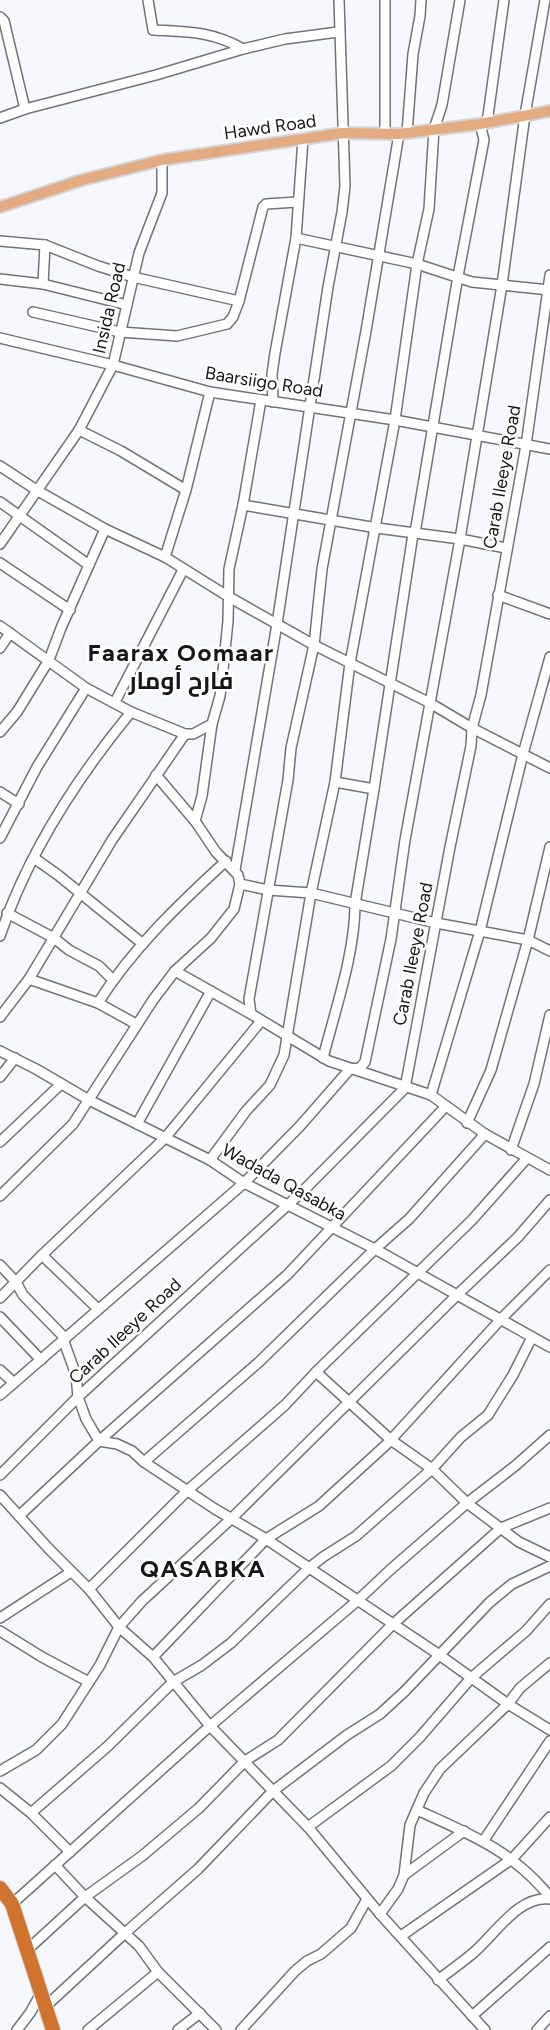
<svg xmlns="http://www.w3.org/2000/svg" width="550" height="2030" viewBox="0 0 550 2030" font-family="Figtree,Cairo,sans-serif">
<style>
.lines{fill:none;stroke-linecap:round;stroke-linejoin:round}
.minor-casing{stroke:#737378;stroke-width:12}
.major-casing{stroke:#d5d5d6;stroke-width:14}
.highway-casing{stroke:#d5d5d6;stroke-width:16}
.minor{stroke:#fff;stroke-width:9}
.major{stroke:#e2ab82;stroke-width:10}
.highway{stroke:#cf732f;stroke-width:14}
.labels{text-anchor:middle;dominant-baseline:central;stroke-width:5;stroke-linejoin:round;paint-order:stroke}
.street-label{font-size:18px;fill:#171719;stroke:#fff}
.district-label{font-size:24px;font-weight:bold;letter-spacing:1.5px;fill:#171719;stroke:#fff}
</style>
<rect width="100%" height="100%" fill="#f7f8fd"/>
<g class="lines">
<g class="minor-casing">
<g id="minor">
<path d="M148,0L153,30C188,32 212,31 243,49"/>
<path d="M385,0V133"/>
<path d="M0,17L4,21L25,109"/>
<path d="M0,118L25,109L156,75L243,49L285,39L338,32"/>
<path d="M487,123L504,0"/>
<path d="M407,133L413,54L420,16L421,0"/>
<path d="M296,238L417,264L472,282L550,290"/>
<path d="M0,241L45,245L98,266L133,277L239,301"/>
<path d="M0,279L43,284L127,305"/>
<path d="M43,284L45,245"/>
<path d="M33,312L120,332L177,336L227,324L233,317L239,301L263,207L266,204L297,202"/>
<path d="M0,338L113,365L210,392L395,420L550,449"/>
<path d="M273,402L272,374L275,353L296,238L303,139"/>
<path d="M79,430L121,451L186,490"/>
<path d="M0,466L38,491L105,529L165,557L229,597L314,645L430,703L472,728L550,768"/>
<path d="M0,502L89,565"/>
<path d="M243,505L377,528L460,539L506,548"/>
<path d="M0,544L79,430L113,365L139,253L162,193V160"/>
<path d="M165,557L186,490L210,392"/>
<path d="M0,563L70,610"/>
<path d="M498,595L550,614"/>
<path d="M0,626L86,688L131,712L185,734H193L212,724L220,696L222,680L228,621L229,569L243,505L261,400"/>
<path d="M0,648L10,633"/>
<path d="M115,702L183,570"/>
<path d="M0,732L17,712L49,660L61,628L105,529"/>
<path d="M335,782L374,789"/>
<path d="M0,792L19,804"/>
<path d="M195,821L202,796L212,724"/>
<path d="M0,838L37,767L86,688"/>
<path d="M34,858L58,875L143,944"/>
<path d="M235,870L277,624L328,287L342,212L345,186L339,0"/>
<path d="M240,884L268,890L311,893L436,923L528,940L550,951"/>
<path d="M7,913L54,938L69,950L99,966L113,980"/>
<path d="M0,936C28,853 76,779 131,712"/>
<path d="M175,971L251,1014L329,1061L431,1095L485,1134L550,1170"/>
<path d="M29,979L98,1003L136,1024"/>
<path d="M98,1003C132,949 179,904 226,861"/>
<path d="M251,1014L249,999L288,780L291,748L314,645L322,569L366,331L399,134"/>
<path d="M0,1017L29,979L112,840L185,734"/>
<path d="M0,1051L36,1069L89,1100L210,1160L244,1183L375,1249L550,1347"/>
<path d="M323,1058C335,1010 355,954 355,904L374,789L413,534L416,527L458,276L484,140L480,124"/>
<path d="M0,1077L15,1058"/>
<path d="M431,1095L480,931L523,754L550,657"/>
<path d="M467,1123L491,1070L528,940L550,847"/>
<path d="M137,1124L211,991"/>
<path d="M0,1142L61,1084"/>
<path d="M511,1150L534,1084L550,1015"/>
<path d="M210,1160L246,1111L270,1085L284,1055L311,893L335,782L350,663L395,420L417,264L429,209L434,129L442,105L460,0"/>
<path d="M0,1196L73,1124L153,1000L175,971L211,938L234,909L240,884L238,875L216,852L195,821L156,775"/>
<path d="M42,1255L98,1309"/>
<path d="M0,1265L16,1282L23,1295L65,1338"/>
<path d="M0,1298L42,1255L165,1138L261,1021"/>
<path d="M0,1317L41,1360"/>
<path d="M63,1339L76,1375L78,1397L86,1419L99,1441L117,1444L132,1451L144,1462L215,1509L266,1539L438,1654L508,1704L550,1730"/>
<path d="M0,1370L14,1383"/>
<path d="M316,1372L391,1440L432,1469L467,1503L519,1542L550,1557"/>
<path d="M0,1395L244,1183L300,1126L350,1069L360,1068L365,1062L391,939L405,840L460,539L502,285L525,115L545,0"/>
<path d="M144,1462L259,1362L375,1249L409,1219L485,1134"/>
<path d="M0,1475L78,1397L304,1190L405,1088L450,847L471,746L472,728L481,695L526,445L550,275"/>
<path d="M0,1495L49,1549L89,1589L119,1627L153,1657L210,1726L308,1827L380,1914L485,2030"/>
<path d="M20,1515L99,1441L287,1275L446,1106"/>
<path d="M89,1589L188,1490L285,1405L316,1372L472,1220L527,1158"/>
<path d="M0,1618L71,1572"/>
<path d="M0,1631L42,1657L89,1682"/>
<path d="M153,1657L266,1539L319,1506L388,1443L501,1319L550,1270"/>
<path d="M0,1771L36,1750L62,1724L100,1665L119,1627L142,1601L232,1518L457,1295L518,1237L550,1200"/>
<path d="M0,1788L31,1813L70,1852"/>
<path d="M417,1810C470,1834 513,1851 550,1897"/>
<path d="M31,1813L108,1746L173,1682L202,1665L231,1643L309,1568L323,1557L356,1536L432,1469L461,1437L488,1415L513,1375L532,1337"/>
<path d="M308,1827L391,1766L420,1737L471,1678L526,1631L550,1604"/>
<path d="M484,1840L550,1741"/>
<path d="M55,1865L85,1897L139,1946L158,1972L216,2030"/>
<path d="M404,1875L464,1831"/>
<path d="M12,1904L210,1726L357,1601L390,1570L467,1503L515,1466L550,1435"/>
<path d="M380,1914L398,1889L404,1875L410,1825L424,1793L440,1769L508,1704L520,1688L550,1663"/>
<path d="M401,1936L512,1859L550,1817"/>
<path d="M26,1951L85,1897L142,1856L199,1808L245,1761L278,1740L392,1625L501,1528L550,1508"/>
<path d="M438,1980C450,1971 461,1963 472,1954C495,1935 517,1896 550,1899"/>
<path d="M45,2007L125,1933L198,1869L273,1791L347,1735L380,1714L404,1692L490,1602L512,1584L550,1566"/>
<path d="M472,2016L550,1947"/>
<path d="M17,2030L30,2013L40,1995"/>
<path d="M88,2030L158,1972"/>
<path d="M178,2030L200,2013"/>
<path d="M241,2030L295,1971L307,1961L321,1954L351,1928L367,1899"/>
<path d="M537,2030L550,2016"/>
</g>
</g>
<g class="major-casing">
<path id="major" d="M0,207L82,180L162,160L343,133L399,134L480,124L550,111"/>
</g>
<g class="highway-casing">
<path id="highway" d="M0,1888L12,1904L53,2030"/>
</g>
<use href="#minor" class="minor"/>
<use href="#major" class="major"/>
<use href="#highway" class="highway"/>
</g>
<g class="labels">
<g class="street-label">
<text transform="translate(270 127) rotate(-8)">Hawd Road</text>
<text transform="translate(109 308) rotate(-77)">Insida Road</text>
<text transform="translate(264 382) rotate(9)">Baarsiigo Road</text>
<text transform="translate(502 477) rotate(-80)">Carab Ileeye Road</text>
<text transform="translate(413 954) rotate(-79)">Carab Ileeye Road</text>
<text transform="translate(284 1182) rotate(29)">Wadada Qasabka</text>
<text transform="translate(125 1331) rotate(-43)">Carab Ileeye Road</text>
</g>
<g class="district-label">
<text x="181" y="652">Faarax Oomaar<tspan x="181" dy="28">فارح أومار</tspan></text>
<text x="203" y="1568">QASABKA</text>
</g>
</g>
</svg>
